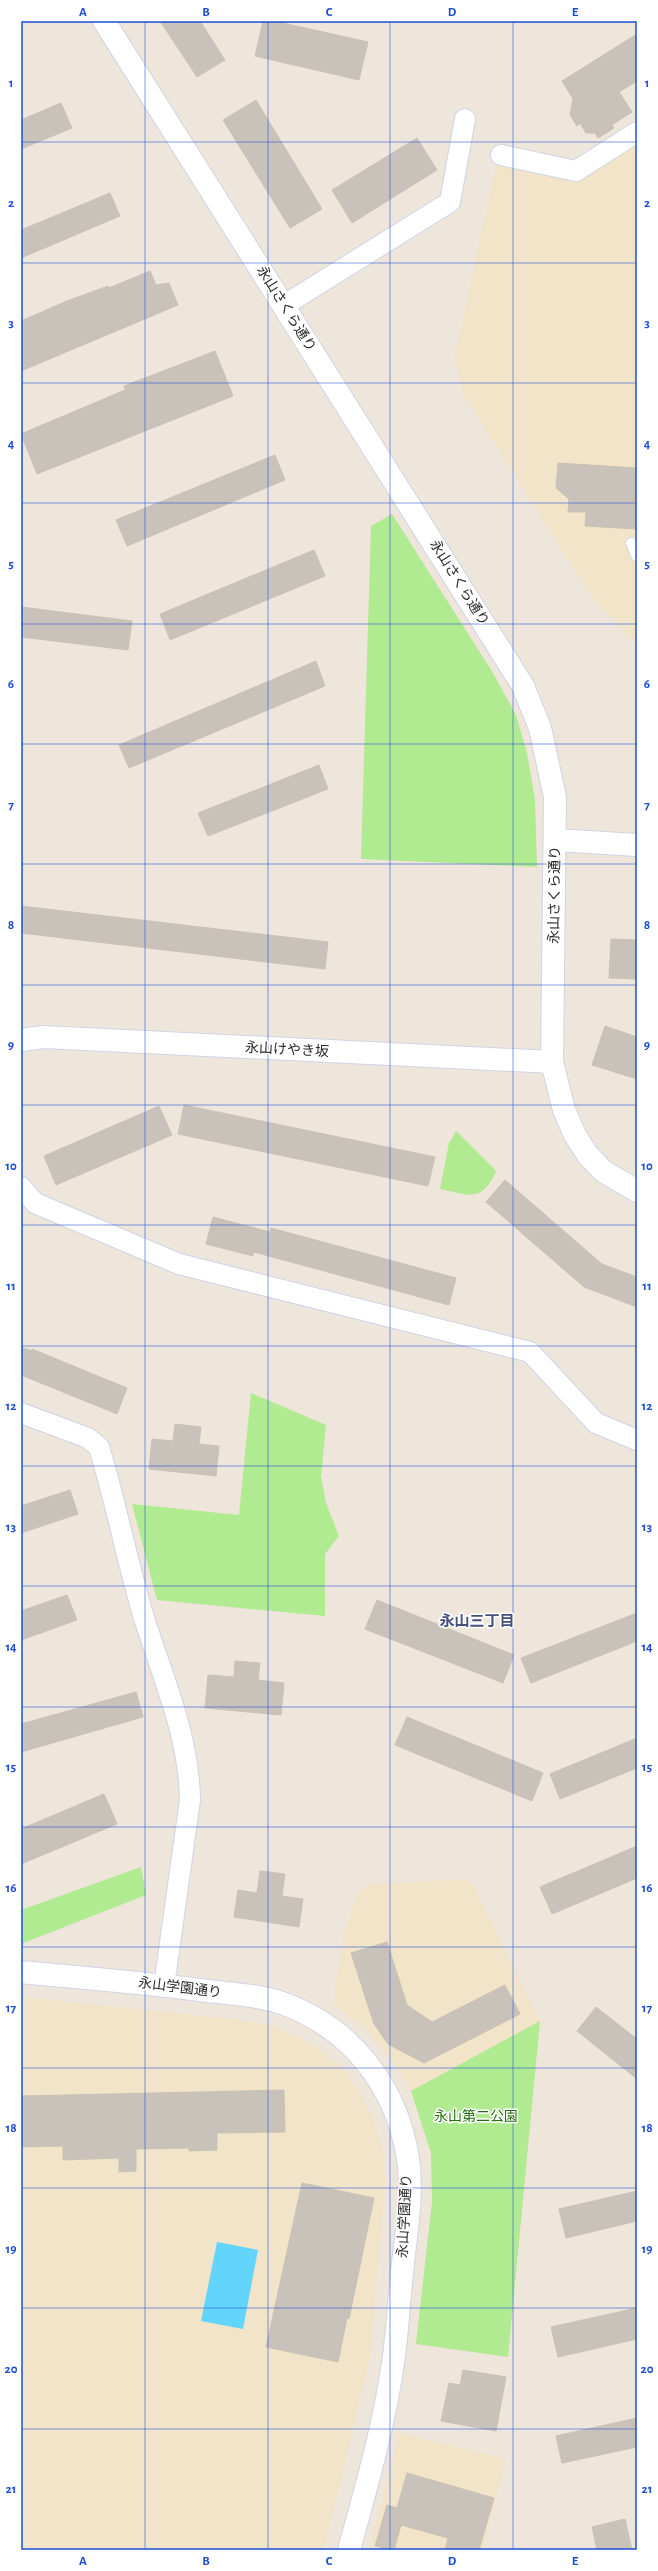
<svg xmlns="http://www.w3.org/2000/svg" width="658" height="2571" viewBox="0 0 658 2571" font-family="'Alegreya Sans','Noto Sans JP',sans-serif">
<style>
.education{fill:#f1e4c8}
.green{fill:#b0ea91}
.water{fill:#63d4fb}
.building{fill:#c9c2ba;stroke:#c9c2b4}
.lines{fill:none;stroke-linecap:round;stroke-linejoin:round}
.lane-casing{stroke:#d0d4e5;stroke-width:12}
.street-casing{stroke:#d0d4e5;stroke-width:22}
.secondary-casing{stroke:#d0d4e5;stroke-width:24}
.lane{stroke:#fff;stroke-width:10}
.street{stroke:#fff;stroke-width:20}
.secondary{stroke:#fff;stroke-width:22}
.grid{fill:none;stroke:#1d4ed8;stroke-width:1;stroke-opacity:0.55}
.labels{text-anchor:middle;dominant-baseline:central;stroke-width:3;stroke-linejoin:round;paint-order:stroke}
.street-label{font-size:14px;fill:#2a2a2a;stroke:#fff}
.park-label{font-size:14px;fill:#266f12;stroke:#fff}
.neighbourhood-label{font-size:15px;font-weight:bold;fill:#465180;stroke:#fff}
.neatline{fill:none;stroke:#1d4ed8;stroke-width:1.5}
.grid-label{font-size:13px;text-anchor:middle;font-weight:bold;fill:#1d4ed8}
</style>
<rect width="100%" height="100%" fill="#eee5db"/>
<g class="education">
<path d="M637,144V645L593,599L463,394L455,356L496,165L577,183Z"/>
<path d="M466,1879L474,1887L540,2021L411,2091L397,2067L363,2026L333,2004L343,1937L355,1900L359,1891L372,1884Z"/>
<path d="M21,1997L235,2019L269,2025L301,2038L321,2051L344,2070L358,2090L371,2114L379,2137L384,2157L385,2187L370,2357L324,2550H21Z"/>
<path d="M399,2433L506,2459L483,2550H369Z"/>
</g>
<g class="green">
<path d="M392,514L493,673L516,715L527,753L535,800L537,867L361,859L371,526Z"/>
<path d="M456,1131L496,1171C482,1203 469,1195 440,1189L449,1143Z"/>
<path d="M251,1393L326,1425L321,1477L326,1503L339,1536L325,1554V1616L157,1600L132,1504L239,1515Z"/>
<path d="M141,1867L146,1895L21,1944V1910Z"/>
<path d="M540,2021L508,2357L416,2344L432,2202L431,2153L411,2091Z"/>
</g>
<path class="water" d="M217,2242L258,2250L243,2329L201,2321Z"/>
<g class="building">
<path d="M160,21H200L225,60L197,77Z"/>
<path d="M263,21H274L368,42L359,80L255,56Z"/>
<path d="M637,34V81L619,92L632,112L612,125L614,128L598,138L595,133H586L580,123L577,126L570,115L573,99L562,81Z"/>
<path d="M256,100L322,209L290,228L223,120Z"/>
<path d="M61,103L72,128L21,149V120Z"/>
<path d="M417,138L437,170L352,223L332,190Z"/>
<path d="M110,193L120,216L21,258V230Z"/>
<path d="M150,271L156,285L169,283L178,305L21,371V321L67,301L108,286L109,288Z"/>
<path d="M215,351L233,396L37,474L21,434L125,390L124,386Z"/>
<path d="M275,455L285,480L127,546L116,520Z"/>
<path d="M558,463L637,468V529L585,526L586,512H568L569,499L556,488Z"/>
<path d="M314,550L325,576L170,640L160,614Z"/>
<path d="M21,607L132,621L128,650L21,637Z"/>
<path d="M316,661L325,686L129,768L119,745Z"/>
<path d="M319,765L328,789L208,836L198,813Z"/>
<path d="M21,906L328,942L325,969L21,933Z"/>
<path d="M611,939L637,940V979L609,978Z"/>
<path d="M605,1026L637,1037V1079L592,1065Z"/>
<path d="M184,1105L435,1157L428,1186L178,1134Z"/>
<path d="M159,1106L172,1135L56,1185L44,1156Z"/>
<path d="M505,1180L602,1264L637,1277V1307L584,1287L486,1202Z"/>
<path d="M213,1217L270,1232L271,1228L456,1278L449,1305L254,1252L253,1256L206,1244Z"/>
<path d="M21,1347L32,1351V1349L127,1388L117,1414L21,1375Z"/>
<path d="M175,1424L201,1427L199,1444L219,1446L216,1476L149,1469L152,1439L173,1441Z"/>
<path d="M70,1490L78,1514L21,1533V1506Z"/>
<path d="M67,1595L77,1620L21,1640V1611Z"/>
<path d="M377,1600L514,1655L503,1683L365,1629Z"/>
<path d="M637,1613V1641L531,1683L521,1658Z"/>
<path d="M235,1661L260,1663L258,1680L284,1683L281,1715L205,1708L208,1675L234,1677Z"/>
<path d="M136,1692L143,1717L21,1752V1724Z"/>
<path d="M407,1717L543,1773L532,1801L395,1745Z"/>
<path d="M637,1738V1768L560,1799L550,1774Z"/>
<path d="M104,1794L117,1824L21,1864V1829Z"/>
<path d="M637,1846V1878L552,1914L540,1887Z"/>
<path d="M260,1871L285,1874L282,1896L303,1899L299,1927L234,1917L238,1890L257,1893Z"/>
<path d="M387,1942L407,2005L432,2022L505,1985L520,2014L424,2063L388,2044L374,2024L351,1953Z"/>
<path d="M596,2007L637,2039V2079L577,2031Z"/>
<path d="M284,2090L285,2132L217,2133V2150L189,2151V2148L136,2149V2171L119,2172V2158L63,2160V2146L21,2147V2096Z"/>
<path d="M302,2183L374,2198L349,2319L347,2318L338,2362L266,2347Z"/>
<path d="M637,2191V2221L566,2238L559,2209Z"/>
<path d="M637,2308V2339L558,2357L551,2327Z"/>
<path d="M463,2370L506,2377L496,2431L441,2421L449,2383L460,2385Z"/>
<path d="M637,2418V2447L562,2463L556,2436Z"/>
<path d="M407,2473L494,2498L479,2550H445L448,2538L401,2525L394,2550L375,2546L387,2505L397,2508Z"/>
<path d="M625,2519L632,2550H597L592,2527Z"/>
</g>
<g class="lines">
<g class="lane-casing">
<path id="lane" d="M631,543L637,557"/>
</g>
<g class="street-casing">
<g id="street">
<path d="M501,155L576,171L637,132"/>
<path d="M283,306L450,202L465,119"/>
<path d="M21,1187L35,1203L179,1264L530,1352L596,1423L637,1440"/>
<path d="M21,1413L88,1438L99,1447C116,1503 127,1561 144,1618C163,1678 189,1736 190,1800L164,1986"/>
</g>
</g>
<g class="secondary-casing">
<g id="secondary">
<path d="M104,21L523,686L540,728L555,797L552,1062L564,1110L575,1135L587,1154L603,1171L637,1191"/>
<path d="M556,840L637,845"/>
<path d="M21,1040L44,1037L552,1062"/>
<path d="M21,1972C83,1978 146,1983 208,1991C232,1994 259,1995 282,2003C351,2028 396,2085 408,2158C414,2198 404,2243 401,2284C398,2310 397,2337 393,2363C384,2426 366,2488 349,2550"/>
</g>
</g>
<use href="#lane" class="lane"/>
<use href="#street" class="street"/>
<use href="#secondary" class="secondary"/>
</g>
<path class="grid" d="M145,21V2550M268,21V2550M390,21V2550M513,21V2550M21,142H637M21,263H637M21,383H637M21,503H637M21,624H637M21,744H637M21,864H637M21,985H637M21,1105H637M21,1225H637M21,1346H637M21,1466H637M21,1586H637M21,1707H637M21,1827H637M21,1947H637M21,2068H637M21,2188H637M21,2308H637M21,2429H637"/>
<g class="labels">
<g class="street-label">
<text transform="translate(286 309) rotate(58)">永山さくら通り</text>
<text transform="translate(459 583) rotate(58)">永山さくら通り</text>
<text transform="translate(555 895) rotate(-89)">永山さくら通り</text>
<text transform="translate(287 1050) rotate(3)">永山けやき坂</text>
<text transform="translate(180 1988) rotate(7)">永山学園通り</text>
<text transform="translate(405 2216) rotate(-87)">永山学園通り</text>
</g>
<g class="park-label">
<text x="476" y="2117">永山第二公園</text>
</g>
<g class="neighbourhood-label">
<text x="477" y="1621">永山三丁目</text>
</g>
</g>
<rect width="658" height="2571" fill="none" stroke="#ffffff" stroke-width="44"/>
<rect x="22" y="22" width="614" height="2527" class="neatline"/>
<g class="grid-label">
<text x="83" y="16">A</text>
<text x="206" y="16">B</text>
<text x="329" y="16">C</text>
<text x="452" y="16">D</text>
<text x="575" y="16">E</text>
<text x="11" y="87">1</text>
<text x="647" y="87">1</text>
<text x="11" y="207">2</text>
<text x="647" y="207">2</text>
<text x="11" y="327">3</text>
<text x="647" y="327">3</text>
<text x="11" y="448">4</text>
<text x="647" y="448">4</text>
<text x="11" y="568">5</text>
<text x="647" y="568">5</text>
<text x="11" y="688">6</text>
<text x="647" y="688">6</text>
<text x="11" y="809">7</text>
<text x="647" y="809">7</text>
<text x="11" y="929">8</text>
<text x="647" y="929">8</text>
<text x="11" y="1049">9</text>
<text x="647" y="1049">9</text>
<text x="11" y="1170">10</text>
<text x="647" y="1170">10</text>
<text x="11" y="1290">11</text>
<text x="647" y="1290">11</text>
<text x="11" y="1410">12</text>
<text x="647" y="1410">12</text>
<text x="11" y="1531">13</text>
<text x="647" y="1531">13</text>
<text x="11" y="1651">14</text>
<text x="647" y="1651">14</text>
<text x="11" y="1771">15</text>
<text x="647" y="1771">15</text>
<text x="11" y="1892">16</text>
<text x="647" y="1892">16</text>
<text x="11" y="2012">17</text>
<text x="647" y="2012">17</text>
<text x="11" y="2132">18</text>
<text x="647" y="2132">18</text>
<text x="11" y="2253">19</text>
<text x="647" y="2253">19</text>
<text x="11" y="2373">20</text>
<text x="647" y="2373">20</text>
<text x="11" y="2493">21</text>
<text x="647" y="2493">21</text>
<text x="83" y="2565">A</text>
<text x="206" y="2565">B</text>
<text x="329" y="2565">C</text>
<text x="452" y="2565">D</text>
<text x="575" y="2565">E</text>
</g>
</svg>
